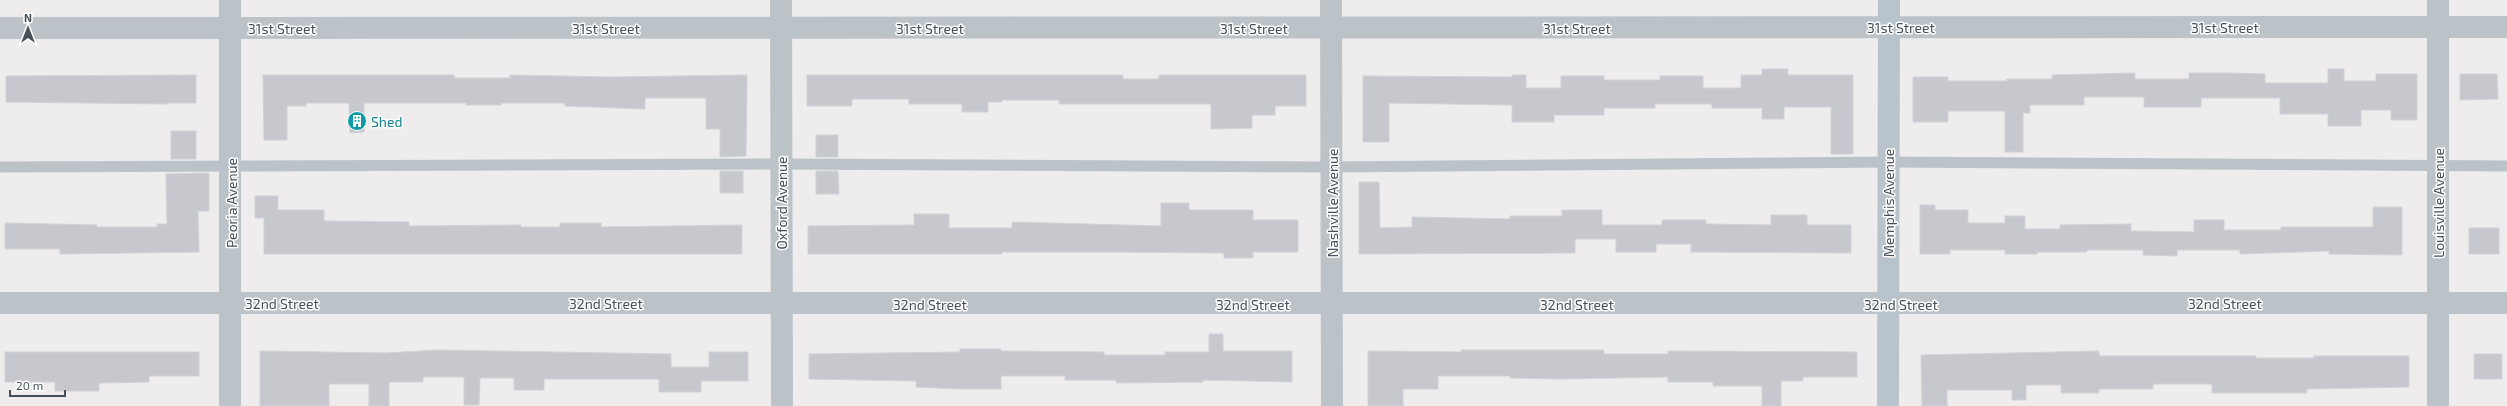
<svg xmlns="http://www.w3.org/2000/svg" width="2507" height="406" viewBox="0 0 2507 406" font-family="'Exo 2',sans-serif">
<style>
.building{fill:#c7c8ce;stroke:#d0d2d7}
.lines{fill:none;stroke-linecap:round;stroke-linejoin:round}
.lane{stroke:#bbc3c9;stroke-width:11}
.street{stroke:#bbc3c9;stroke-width:22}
.secondary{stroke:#b9c3cc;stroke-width:22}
.labels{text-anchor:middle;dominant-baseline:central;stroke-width:3;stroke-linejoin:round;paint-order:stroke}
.street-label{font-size:14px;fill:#464f57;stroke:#fff}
.culture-label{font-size:14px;fill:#0d838f;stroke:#fff;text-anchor:start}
</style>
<rect width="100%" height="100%" fill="#eeecec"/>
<g class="building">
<path d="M1762,69H1788V75H1853V154H1831V107H1784V119H1762V108H1712V104H1655V108H1604V115H1554V122H1512V105L1389,103V142H1363V76L1512,77V75H1526V88H1561V76H1604V80H1660V76H1703V88H1741V75H1762Z"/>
<path d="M2328,69H2344V81H2376V74H2417V120H2391V110H2361V126H2328V114H2280V98H2201V107H2144V97H2084V105H2030V113H2023V152H2005V111H1948V122H1913V77H1948V81H2007V79H2052V75L2135,73V79H2189V73H2228L2265,74V83H2328Z"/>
<path d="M2460,74H2497L2498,99L2460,100Z"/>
<path d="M196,75V103H168V104L6,102V76Z"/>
<path d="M263,75H454V78H510V75L612,77L747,75L746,156L720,157V129H706V98H645V109L565,106V103H501V105H466V103H364V132L350,133L349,103H306V106H287V140H264Z"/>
<path d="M807,75H1123V79H1159V75H1306V106H1275V115H1252V128L1211,129V104H1059V100H1002V102H988V112H962V104H909V99H852V106H807Z"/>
<rect x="171" y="131" width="25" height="28"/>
<rect x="816" y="135" width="22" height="22"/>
<rect x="720" y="171" width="23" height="22"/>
<path d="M816,171H838L839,194H816Z"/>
<path d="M209,173V211H198L199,252L60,254V249H5V223L97,225V227H157V224H167L166,174Z"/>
<path d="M1359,182H1379L1380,228L1412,227V217L1510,219V216H1562V210H1602V225H1662V220H1706V224L1771,225V215H1807V225H1851V253L1691,252V244H1656V252H1616V239H1575V253L1359,254Z"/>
<path d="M255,196H278V210H324V221L409,222V226L521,225V227H560V223H601V227L742,225V254H264V218H255Z"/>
<path d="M1161,203H1189V210H1253V220H1298V252H1253V258H1224V253L1115,252H1002V254H808V226L914,225V214H949V228H1012V222L1161,226Z"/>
<path d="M1920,205H1935V210H1968V223H2005V216H2025V229H2060V225L2131,224V231L2194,232V220H2224V230H2281V227H2373V207H2402V255L2329,254V251L2240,254V250H2177V256L2143,255V250H2087V252H2037V254H2005V250H1950V254H1920Z"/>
<rect x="2469" y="228" width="30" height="26"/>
<path d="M1209,334H1223V351H1292V382L1203,380V382L1116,383V380H1065V376H1001V389H958L916,387V381L809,379V354L960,352V349H1001V351L1104,352V355H1165V352H1209Z"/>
<path d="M437,350L671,354V367H709V352H748V381H701V392H659V379H544V390H514V378H480L479,405H464V377H423V382H389V406H369V384H329V406H260V351L386,353Z"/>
<path d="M1461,350H1604V354H1668V351L1857,352V377H1803V381H1781V406H1762V386H1713V382H1668V377L1561,379L1510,378V376H1438V389H1403V406H1368V351L1461,352Z"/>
<path d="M2099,351V356H2256V358H2314V356H2409V387L2307,389V393H2212V384H2153V389H2099V393H2061V385H2026V400H2012V390H1947V406H1922L1921,355Z"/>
<path d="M5,352H199V376H149V382L99,383V391H55V382H5Z"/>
<rect x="2474" y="354" width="28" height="25"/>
</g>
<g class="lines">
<path class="lane" d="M0,167L781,164L1332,167L1888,162L2507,166"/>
<g class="street">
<path d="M781,0L782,406"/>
<path d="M1331,0L1332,406"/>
<path d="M2438,0V406"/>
<path d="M0,28L2507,27"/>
<path d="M0,303H2507"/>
<path d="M230,406V0"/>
</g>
<path class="secondary" d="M1888,406L1889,0"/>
</g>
<defs>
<g id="building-disc" transform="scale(1)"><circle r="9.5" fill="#0f9aa8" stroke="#fff"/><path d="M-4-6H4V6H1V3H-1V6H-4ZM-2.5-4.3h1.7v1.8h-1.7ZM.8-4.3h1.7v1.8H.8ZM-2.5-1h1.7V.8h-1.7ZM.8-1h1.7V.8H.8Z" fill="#fff"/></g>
</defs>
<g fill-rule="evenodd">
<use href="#building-disc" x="357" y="121"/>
</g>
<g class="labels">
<g class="street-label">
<text x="1901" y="27">31st Street</text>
<text x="2225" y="27">31st Street</text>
<text x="282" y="28">31st Street</text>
<text x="606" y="28">31st Street</text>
<text x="930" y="28">31st Street</text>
<text x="1254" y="28">31st Street</text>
<text x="1577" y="28">31st Street</text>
<text transform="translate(231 203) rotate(-90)">Peoria Avenue</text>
<text transform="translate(781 203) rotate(-90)">Oxford Avenue</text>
<text transform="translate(1332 203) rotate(-90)">Nashville Avenue</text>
<text transform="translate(1888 203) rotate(-90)">Memphis Avenue</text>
<text transform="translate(2438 203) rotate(-90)">Louisville Avenue</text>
<text x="282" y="303">32nd Street</text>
<text x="606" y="303">32nd Street</text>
<text x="2225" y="303">32nd Street</text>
<text x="930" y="304">32nd Street</text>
<text x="1253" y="304">32nd Street</text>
<text x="1577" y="304">32nd Street</text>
<text x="1901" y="304">32nd Street</text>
</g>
<g class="culture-label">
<text x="371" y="121">Shed</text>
</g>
</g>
<g transform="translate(28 28)" stroke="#ffffff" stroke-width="3" paint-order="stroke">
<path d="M0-3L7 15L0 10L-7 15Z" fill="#464f57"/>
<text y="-6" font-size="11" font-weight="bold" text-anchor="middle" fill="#464f57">N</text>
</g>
<path d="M10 390v6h55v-6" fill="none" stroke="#464f57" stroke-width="2"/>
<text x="16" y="390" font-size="12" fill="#464f57" stroke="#ffffff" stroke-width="3" paint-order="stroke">20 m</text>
</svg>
